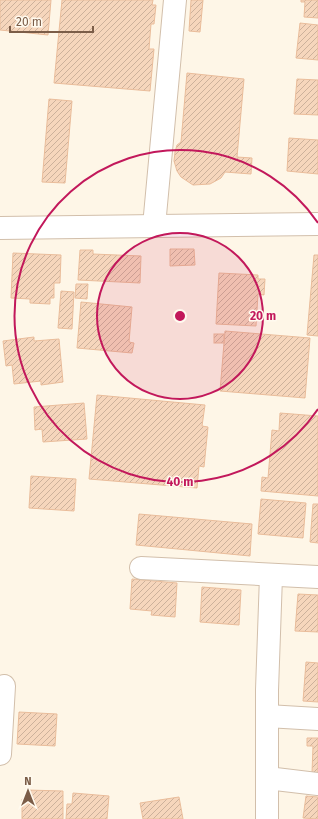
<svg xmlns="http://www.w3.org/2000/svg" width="318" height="819" viewBox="0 0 318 819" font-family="'Fira Sans',sans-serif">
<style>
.building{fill:url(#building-hatch);stroke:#eabd9b}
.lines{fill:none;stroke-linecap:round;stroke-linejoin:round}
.minor-casing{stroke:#d2bfab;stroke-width:24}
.minor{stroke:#fff;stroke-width:22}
.ring{fill:none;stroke:#c2185b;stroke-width:2}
.centre{fill:#c2185b;stroke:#fffaef;stroke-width:2}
.ring-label{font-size:12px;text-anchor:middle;font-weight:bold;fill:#c2185b;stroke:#fffaef;stroke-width:3;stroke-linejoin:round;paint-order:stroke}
</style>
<defs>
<pattern id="building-hatch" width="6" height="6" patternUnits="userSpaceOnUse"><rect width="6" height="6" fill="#f6d6bc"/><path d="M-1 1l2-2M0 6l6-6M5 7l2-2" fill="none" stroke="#ccb19b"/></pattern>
</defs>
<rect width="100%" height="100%" fill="#fef6e7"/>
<g class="building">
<path d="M0,0H51L48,35L0,30Z"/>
<path d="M62,0H153L152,5H156L154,24H151L149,49H154L150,91L54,83Z"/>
<path d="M191,0H203L200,32L189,31Z"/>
<path d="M301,0H318V18L304,17L305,2H301Z"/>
<path d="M300,23L318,25V60L296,58Z"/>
<path d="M187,73L244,79L237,157L252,158L251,174L225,172L221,178L210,184L193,185L181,177L177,171L174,161L175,152L177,145L181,142Z"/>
<path d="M297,79L318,80V115L294,114Z"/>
<path d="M49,99L72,101L65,183L42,182Z"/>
<path d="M289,138L318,140V174L287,171Z"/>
<path d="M170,249H194L195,265L170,266Z"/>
<path d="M80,250H93V254L141,256L140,283L78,280Z"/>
<path d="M13,253L61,255L60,283H54V298H50V304L30,303V299L11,298Z"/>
<path d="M314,255H318V336L307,335Z"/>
<path d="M219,273L258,275V279H265L264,295L258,294L256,326L216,324Z"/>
<path d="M76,284H88L87,299L75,298Z"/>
<path d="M61,291L74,292L72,329L58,328Z"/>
<path d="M81,302L132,307L129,342L134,343L132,353L77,348Z"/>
<path d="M225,331L310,338L305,398L220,391Z"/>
<rect x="214" y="334" width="10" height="9"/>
<path d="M34,337V341L59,339L63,382L41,385V381L14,384L12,365L6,366L3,341Z"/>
<path d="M97,395L205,405L202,426L208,427L204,467L199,466L197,488L89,479Z"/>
<path d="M84,403L87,439L43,442L42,429L35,430L34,407Z"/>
<path d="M280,413L318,416V496L261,491L262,477L268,478L272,430L279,431Z"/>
<path d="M31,476L76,479L74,511L29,508Z"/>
<path d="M261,499L306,503L303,538L258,534Z"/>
<path d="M313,504H318V543L310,542Z"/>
<path d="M139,514L252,524L250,556L136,545Z"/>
<path d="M132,579L177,583L175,617L151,615L152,611L130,609Z"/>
<path d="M202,587L241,590L239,625L200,622Z"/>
<path d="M298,594L318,595V632L295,631Z"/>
<path d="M306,662L318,663V702L303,701Z"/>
<path d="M19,712L57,714L55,746L17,744Z"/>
<path d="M307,738H318V774L312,773L313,746H307Z"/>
<path d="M27,790L63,791V819H22V799H26Z"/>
<path d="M73,793L109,796L107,819H66L67,804H72Z"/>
<path d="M306,796L318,797V819L303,818Z"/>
<path d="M179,797L183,819H143L140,803Z"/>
</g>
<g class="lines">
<g class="minor-casing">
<g id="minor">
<path d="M154,226L175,0"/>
<path d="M0,228L318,224"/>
<path d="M141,568L318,577"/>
<path d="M267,716L318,719"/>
<path d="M0,754L4,686"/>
<path d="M267,778L318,784"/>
<path d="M267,819V690L271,576"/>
</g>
</g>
<use href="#minor" class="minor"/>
</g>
<circle cx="180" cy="316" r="83" fill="#c2185b" fill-opacity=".12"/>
<g class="ring">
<circle cx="180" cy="316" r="83"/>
<path d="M318 409A166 166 0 1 1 318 223"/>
</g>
<circle cx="180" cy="316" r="6" class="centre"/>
<g class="ring-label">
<text x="263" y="320">20 m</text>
<text x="180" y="486">40 m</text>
</g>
<g transform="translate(28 791)" stroke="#fffaef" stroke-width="3" paint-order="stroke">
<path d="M0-3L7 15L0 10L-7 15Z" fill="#7b5d48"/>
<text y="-6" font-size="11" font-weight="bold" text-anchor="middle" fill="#7b5d48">N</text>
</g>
<path d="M10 26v6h83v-6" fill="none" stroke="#7b5d48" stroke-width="2"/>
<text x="16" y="26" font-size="12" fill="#7b5d48" stroke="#fffaef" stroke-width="3" paint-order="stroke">20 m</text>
</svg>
